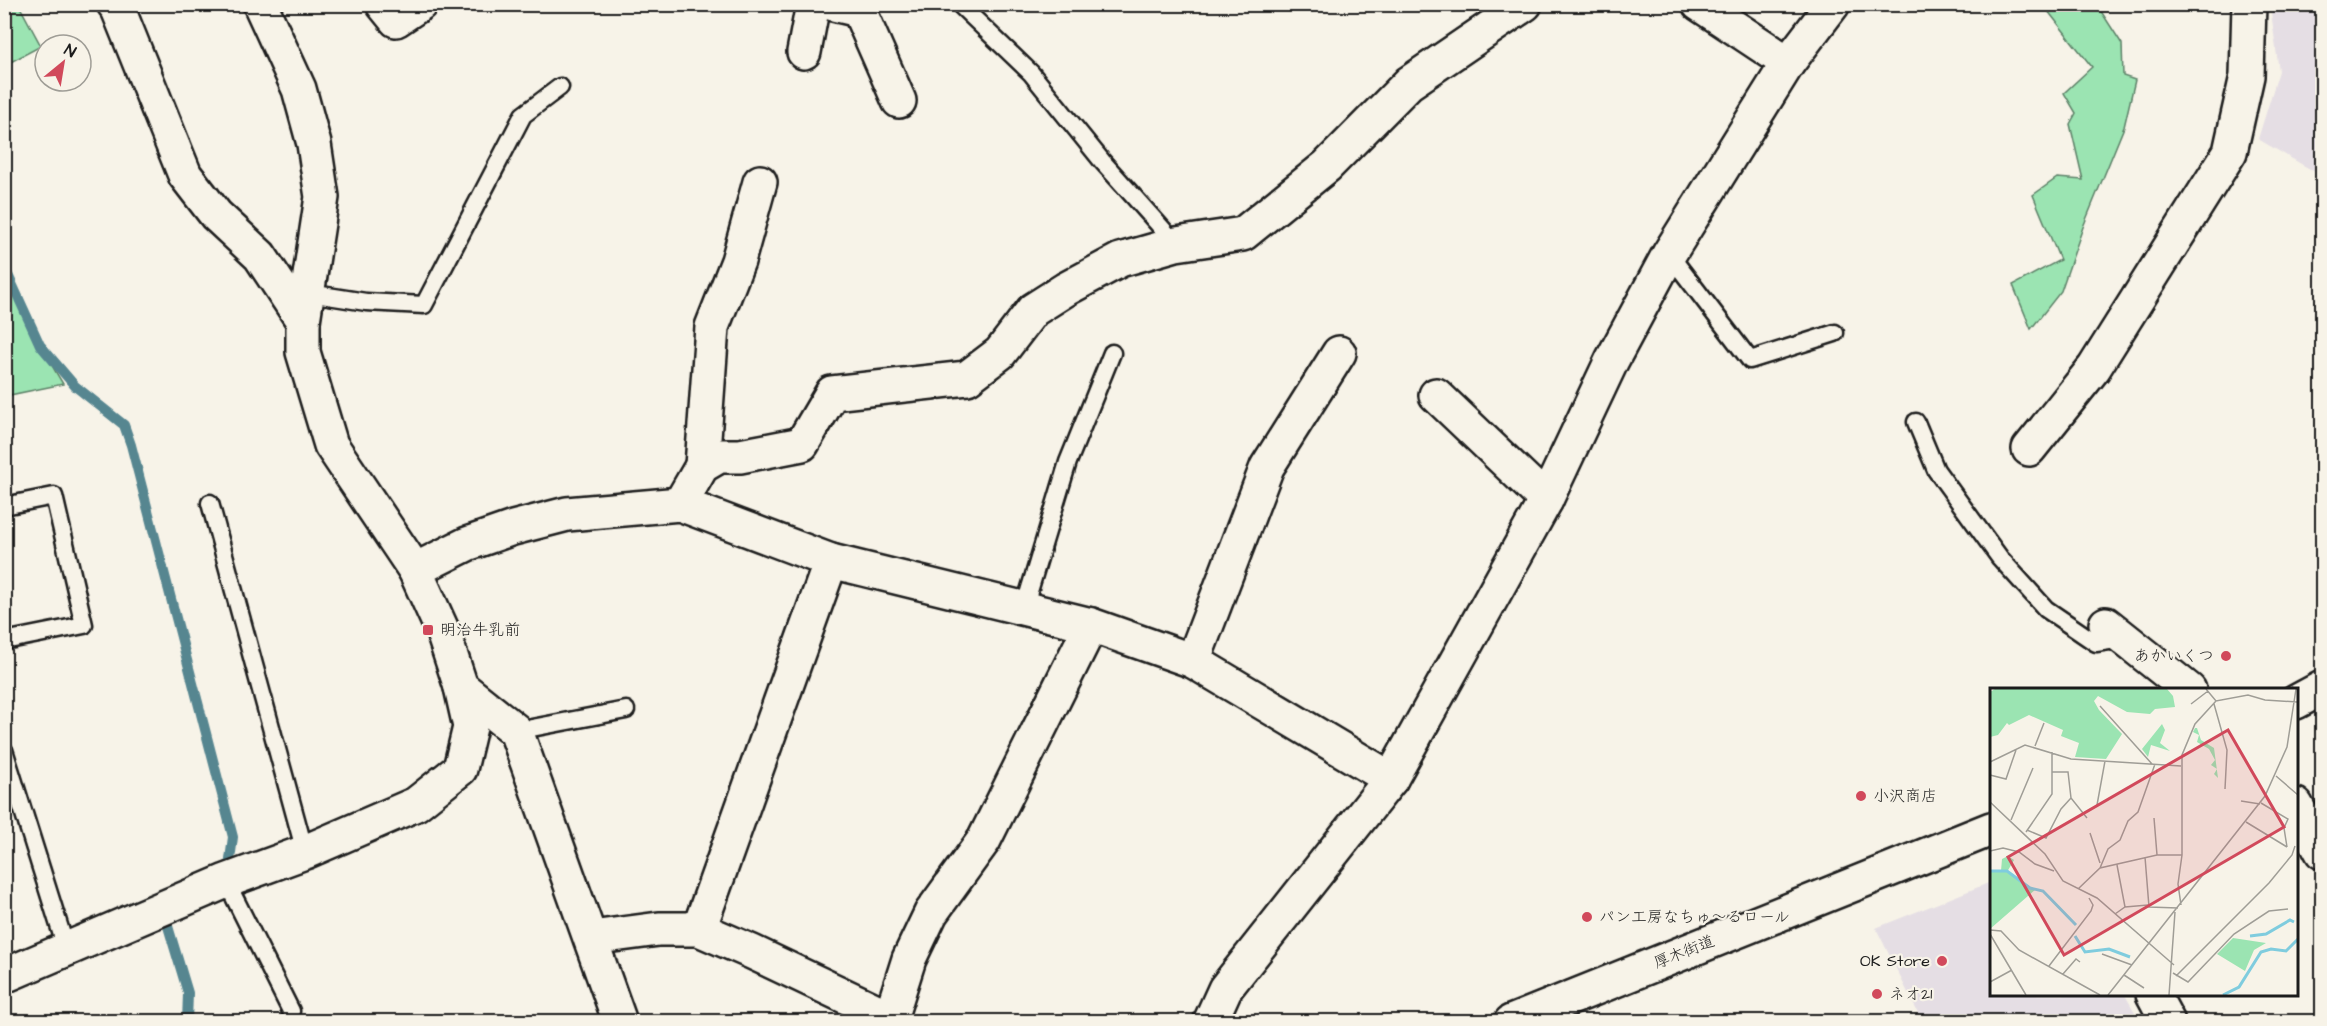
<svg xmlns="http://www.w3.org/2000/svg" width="2327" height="1026" viewBox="0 0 2327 1026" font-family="'Architects Daughter','Klee One',sans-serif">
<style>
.built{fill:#e5dee4}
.green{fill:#9be4b2;stroke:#5c8067;stroke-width:1.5}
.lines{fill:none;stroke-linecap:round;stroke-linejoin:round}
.stream{stroke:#578690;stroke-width:10}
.service-casing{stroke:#1c1c1c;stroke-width:21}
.minor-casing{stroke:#1c1c1c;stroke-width:38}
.primary-casing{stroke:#1c1c1c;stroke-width:38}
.service{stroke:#f7f3e8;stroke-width:16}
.minor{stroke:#f7f3e8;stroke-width:33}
.primary{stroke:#f7f3e8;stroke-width:33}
.poi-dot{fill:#d1495b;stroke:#f7f3e8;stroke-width:2}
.labels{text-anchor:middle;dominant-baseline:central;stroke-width:4.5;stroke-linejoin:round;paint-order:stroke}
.poi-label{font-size:16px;fill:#1c1c1c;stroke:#f7f3e8;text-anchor:start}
.street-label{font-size:16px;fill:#1c1c1c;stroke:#f7f3e8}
.inset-river{fill:none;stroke:#7fccde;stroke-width:3}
.inset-road{fill:none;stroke:#9f9d96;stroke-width:1.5}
.view{fill:#d1495b;fill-opacity:0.15;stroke:#d1495b;stroke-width:3}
.inset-edge{fill:none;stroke:#1c1c1c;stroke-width:3}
</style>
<rect width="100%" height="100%" fill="#f7f3e8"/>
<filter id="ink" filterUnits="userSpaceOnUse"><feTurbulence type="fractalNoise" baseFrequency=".0167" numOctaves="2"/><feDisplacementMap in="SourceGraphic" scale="12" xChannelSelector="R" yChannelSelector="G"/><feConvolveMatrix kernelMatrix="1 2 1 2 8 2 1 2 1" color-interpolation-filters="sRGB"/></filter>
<g filter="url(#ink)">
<g class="built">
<path d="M2270,5H2322V176L2258,139L2279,71Z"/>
<path d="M1991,882V994L2125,995L2140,1021H1922L1876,928Z"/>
</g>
<g class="green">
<path d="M5,4L19,5L41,46L5,65Z"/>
<path d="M2046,4L2097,5L2122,44L2123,76L2135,80L2124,127L2083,227L2061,291L2031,329L2013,285L2060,260L2033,195L2057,178L2083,180L2070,124L2076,113L2064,93L2092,67L2044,6Z"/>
<path d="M5,272L36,339L63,384L5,396Z"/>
</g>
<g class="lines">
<g class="stream">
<path d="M4,266L40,345L75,386L124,425L131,445L233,837L228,875"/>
<path d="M167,923L188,993L187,1022"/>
</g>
<g class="service-casing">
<g id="service">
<path d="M959,4L1031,73L1102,161L1176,244"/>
<path d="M1669,254L1750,360L1835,333"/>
<path d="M309,293L366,302L424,305L523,115L560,87"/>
<path d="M1916,422L1936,470L2000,558L2046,609L2096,643L2122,639"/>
<path d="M210,503L305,852"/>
<path d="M4,506L54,496L84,625L4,641"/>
<path d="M1024,608L1068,462L1112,353"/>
<path d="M516,731L626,710"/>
<path d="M4,750L67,951"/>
<path d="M226,881L291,1011"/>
</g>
</g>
<g class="minor-casing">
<g id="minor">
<path d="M114,4L118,9L185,175L216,215L260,256L303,321"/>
<path d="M260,4L299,89L314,144L322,197L303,321V352L331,445L415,570L443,632L461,687L516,731L620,1022"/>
<path d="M383,4L396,20L420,4"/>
<path d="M833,4L859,10L899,101"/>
<path d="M1699,4L1788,63"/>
<path d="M804,52L813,4"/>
<path d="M1436,395L1546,500"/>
<path d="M2029,449L2094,368L2230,152L2247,76L2249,4"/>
<path d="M702,466L712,327L738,261L760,182"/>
<path d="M680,504L702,466L719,456H740L802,444L832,393L967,378L1000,353L1033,310L1066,289L1120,260L1176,244L1243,234L1327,166L1409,83L1525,4"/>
<path d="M415,570L467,544L513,528L567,514L680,504L831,561L1091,625L1193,661L1391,779"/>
<path d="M2106,624L2189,690"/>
<path d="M1193,661L1267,467L1339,353"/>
<path d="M2296,805L2322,852"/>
<path d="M699,929L831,561"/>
<path d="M591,938L659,929H699L752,952L889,1017"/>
<path d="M4,976L226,881L305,852L416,804L460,769L470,727L461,687"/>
<path d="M2153,994L2168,1022"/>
<path d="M889,1022L909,959L931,913L984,840L1091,625"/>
<path d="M1210,1022L1225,989L1391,779L1546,500L1612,360L1669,254L1788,63L1833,4"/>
</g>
</g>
<g class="primary-casing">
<g id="primary">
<path d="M2296,702L2322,688"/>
<path d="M1511,1022L1991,829"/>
</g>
</g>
<use href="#service" class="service"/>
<use href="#minor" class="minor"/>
<use href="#primary" class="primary"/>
</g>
</g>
<g class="poi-dot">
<rect x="422" y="624" width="12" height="12" rx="3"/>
<circle cx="2226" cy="656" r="6"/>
<circle cx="1861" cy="796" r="6"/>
<circle cx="1587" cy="917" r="6"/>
<circle cx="1942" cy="961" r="6"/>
<circle cx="1877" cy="994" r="6"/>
</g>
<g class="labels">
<g class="poi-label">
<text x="440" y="630">明治牛乳前</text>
<text x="2214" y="656" text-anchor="end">あかいくつ</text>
<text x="1873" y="796">小沢商店</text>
<text x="1599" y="917">パン工房なちゅ～るロール</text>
<text x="1930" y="961" text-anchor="end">OK Store</text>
<text x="1889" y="994">ネオ21</text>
</g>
<g class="street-label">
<text transform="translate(1684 952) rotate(-22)">厚木街道</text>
</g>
</g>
<g transform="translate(1990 688)">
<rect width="308" height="308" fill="#f7f3e8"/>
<path d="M5,1H177L183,8L185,19L165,21L160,26L137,24L108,8L104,13L109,22L132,46L116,71L85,69L89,55L71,48L73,42L39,27L19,37L17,35L8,47L0,49V4ZM172,36L175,42L170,55L180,63L161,57L158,69L152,61ZM205,40H207L211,52L224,60L228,90L224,86L227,81L221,77L225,72L219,61L207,54L209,47L203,44ZM18,168L24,172L17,184L45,202L0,241V184L11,183L12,171ZM243,250L276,255L264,262L255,283L227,266Z" fill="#9be4b2"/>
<path class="inset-river" d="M0,183H17L40,200L53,203L86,237M85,248L95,264L119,261L140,269M260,248L276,246L300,232L304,234M233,307L249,299L271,264L281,261L296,263L308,251"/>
<path class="inset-road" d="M216,1L226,13L258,7L275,12L308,14M201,16L218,3M224,16L237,62L235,101M110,18L162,76M45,58L54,35M0,74L35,57L81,71L191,78M0,87L16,91L26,62M286,88L308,107M81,110L97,130M251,113L270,116M0,114L55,166L73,193L107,210L184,277M271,115L298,131L294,140L297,159M107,117L115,73M164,130L167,167M21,132L43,80M256,134L297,159M37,142L56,150L71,121L81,110L78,84H62M36,144L62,106V64M100,145L110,175M0,163L13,160L29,164L45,176L64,183M155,169L159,219L188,220M127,177L135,219M110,180L118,161L130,152L138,133L148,124L165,76M88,201L110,180L167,167H192M191,217L188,196L192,167V67L205,36L226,13M125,226L135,219L158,217M0,242L11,243L29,262L110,307M0,246L36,307M112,266L142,277M59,278L101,223L103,217L99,210M183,285L198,294L244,246L279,223L298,221M73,286L86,271L90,274M134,287L154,300M186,288L279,195L302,167L305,158M0,294L22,282M118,307L275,108L297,59L306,1M179,307L185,224"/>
<path class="view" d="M238,42L294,139L74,267L18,169Z"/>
<rect width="308" height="308" class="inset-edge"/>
</g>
<rect width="2327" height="1026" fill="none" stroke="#f7f3e8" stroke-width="24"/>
<rect x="12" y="12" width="2303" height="1002" fill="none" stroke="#1c1c1c" stroke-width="2" filter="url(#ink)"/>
<g transform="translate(63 63) rotate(30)"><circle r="28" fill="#f7f3e8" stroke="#9f9d96" stroke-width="1.5"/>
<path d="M0-4.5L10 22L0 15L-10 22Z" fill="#d1495b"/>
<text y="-9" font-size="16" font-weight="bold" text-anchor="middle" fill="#1c1c1c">N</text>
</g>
</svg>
